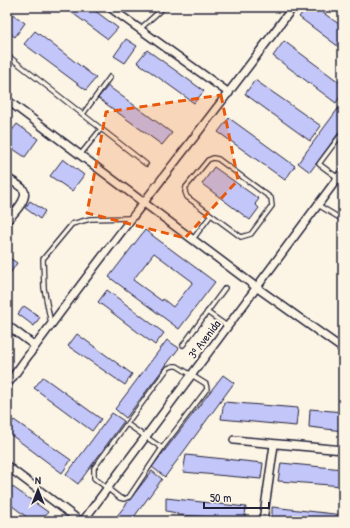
<svg xmlns="http://www.w3.org/2000/svg" width="350" height="528" viewBox="0 0 350 528" font-family="'Patrick Hand',sans-serif">
<style>
.building{fill:#c3c6f8;stroke:#22223b;fill-rule:evenodd}
.lines{fill:none;stroke-linecap:round;stroke-linejoin:round}
.service-casing{stroke:#22223b;stroke-width:6}
.minor-casing{stroke:#22223b;stroke-width:10}
.service{stroke:#fcf5e5;stroke-width:3.5}
.minor{stroke:#fcf5e5;stroke-width:7}
.marked{fill:#e8590c;fill-opacity:0.2;stroke:#e8590c;stroke-width:3;stroke-dasharray:8 5;stroke-linejoin:round}
.labels{text-anchor:middle;dominant-baseline:central;stroke-width:4;stroke-linejoin:round;paint-order:stroke}
.street-label{font-size:12px;fill:#22223b;stroke:#fcf5e5}
</style>
<rect width="100%" height="100%" fill="#fcf5e5"/>
<filter id="ink" filterUnits="userSpaceOnUse"><feTurbulence type="fractalNoise" baseFrequency=".025" numOctaves="2"/><feDisplacementMap in="SourceGraphic" scale="8" xChannelSelector="R" yChannelSelector="G"/><feConvolveMatrix kernelMatrix="1 2 1 2 8 2 1 2 1" color-interpolation-filters="sRGB"/></filter>
<g filter="url(#ink)">
<g class="building">
<path d="M64,7H90L118,28L108,39Z"/>
<path d="M307,7H315L343,27V50L299,17Z"/>
<path d="M7,10L25,23L15,37L7,31Z"/>
<path d="M35,31L96,78L86,90L24,44Z"/>
<path d="M126,39L137,46L125,63L114,56Z"/>
<path d="M284,41L343,85V92L336,103L273,56Z"/>
<path d="M147,50L204,91L194,103L137,62Z"/>
<path d="M255,80L321,126L310,141L245,94Z"/>
<path d="M108,86L172,133L162,145L98,98Z"/>
<path d="M343,102V127L310,172L298,163Z"/>
<path d="M229,118L295,166L285,180L218,132Z"/>
<path d="M17,124L38,139L25,157L7,145V137Z"/>
<path d="M63,159L84,175L72,191L50,176Z"/>
<path d="M214,167L259,199L255,204L259,208L250,220L202,184Z"/>
<path d="M30,201L45,211L40,219L25,208Z"/>
<path d="M145,230L215,282L179,329L109,277ZM154,253L193,282L173,307L163,299L162,301L133,280Z"/>
<path d="M7,256L17,263L7,278Z"/>
<path d="M107,290L164,333L155,345L98,302Z"/>
<path d="M24,306L40,317L34,326L18,314Z"/>
<path d="M77,334L132,374L125,385L68,346Z"/>
<path d="M167,340L179,348L126,418L115,409Z"/>
<path d="M223,375L234,383L165,477L152,467Z"/>
<path d="M43,377L101,419L92,431L34,388Z"/>
<path d="M224,402L298,408L296,426L221,419Z"/>
<path d="M310,409L343,412V431L309,427Z"/>
<path d="M112,413L124,421L78,484L66,475Z"/>
<path d="M14,420L71,460L62,473L7,432V428Z"/>
<path d="M186,455L263,463L261,479L183,472Z"/>
<path d="M281,463L343,469V486L278,481Z"/>
<path d="M152,471L162,479L131,521H124L117,516Z"/>
<path d="M7,483L48,512L41,521H32L7,502Z"/>
<path d="M166,498L246,507L245,516L243,521L233,519V521H228L215,520V517L177,515V513L166,511Z"/>
<path d="M272,507L343,515V521H272Z"/>
</g>
<g class="lines">
<g class="service-casing">
<g id="service">
<path d="M140,29L164,7"/>
<path d="M7,55L146,164"/>
<path d="M83,114L110,77"/>
<path d="M80,155L101,129"/>
<path d="M213,158L218,159L271,198L272,206L251,234L241,237L187,197L185,192L186,187L208,160Z"/>
<path d="M338,178L319,164L343,132"/>
<path d="M318,205L343,220"/>
<path d="M193,239L211,215"/>
<path d="M207,312L227,326"/>
<path d="M51,324L44,288L43,259L72,224L90,219L131,218"/>
<path d="M183,345L225,288"/>
<path d="M173,366H177L206,384L207,389L162,448L129,497L124,499L120,498L94,478V468L168,368Z"/>
<path d="M127,424L162,448"/>
</g>
</g>
<g class="minor-casing">
<g id="minor">
<path d="M109,7L229,93"/>
<path d="M7,100L256,287L343,349"/>
<path d="M7,178C12,181 19,185 23,189C30,198 13,214 7,221"/>
<path d="M7,325L35,346"/>
<path d="M7,385C99,256 199,134 293,7"/>
<path d="M234,440L343,450"/>
<path d="M7,466L80,521"/>
<path d="M83,521L343,171"/>
<path d="M263,521L274,445"/>
</g>
</g>
<use href="#service" class="service"/>
<use href="#minor" class="minor"/>
</g>
</g>
<path class="marked" d="M221,95L238,180L185,238L87,213L106,112Z"/>
<g class="labels">
<g class="street-label">
<text transform="translate(204 339) rotate(-53)">3ª Avenida</text>
</g>
</g>
<rect width="350" height="528" fill="none" stroke="#fcf5e5" stroke-width="24"/>
<rect x="12" y="12" width="326" height="504" fill="none" stroke="#22223b" stroke-width="1.5" filter="url(#ink)"/>
<g transform="translate(38 490)" stroke="#fcf5e5" stroke-width="3" paint-order="stroke">
<path d="M0-3L7 15L0 10L-7 15Z" fill="#22223b"/>
<text y="-6" font-size="11" font-weight="bold" text-anchor="middle" fill="#22223b">N</text>
</g>
<path d="M204 502v6h65v-6" fill="none" stroke="#22223b" stroke-width="2"/>
<text x="210" y="502" font-size="12" fill="#22223b" stroke="#fcf5e5" stroke-width="3" paint-order="stroke">50 m</text>
</svg>
